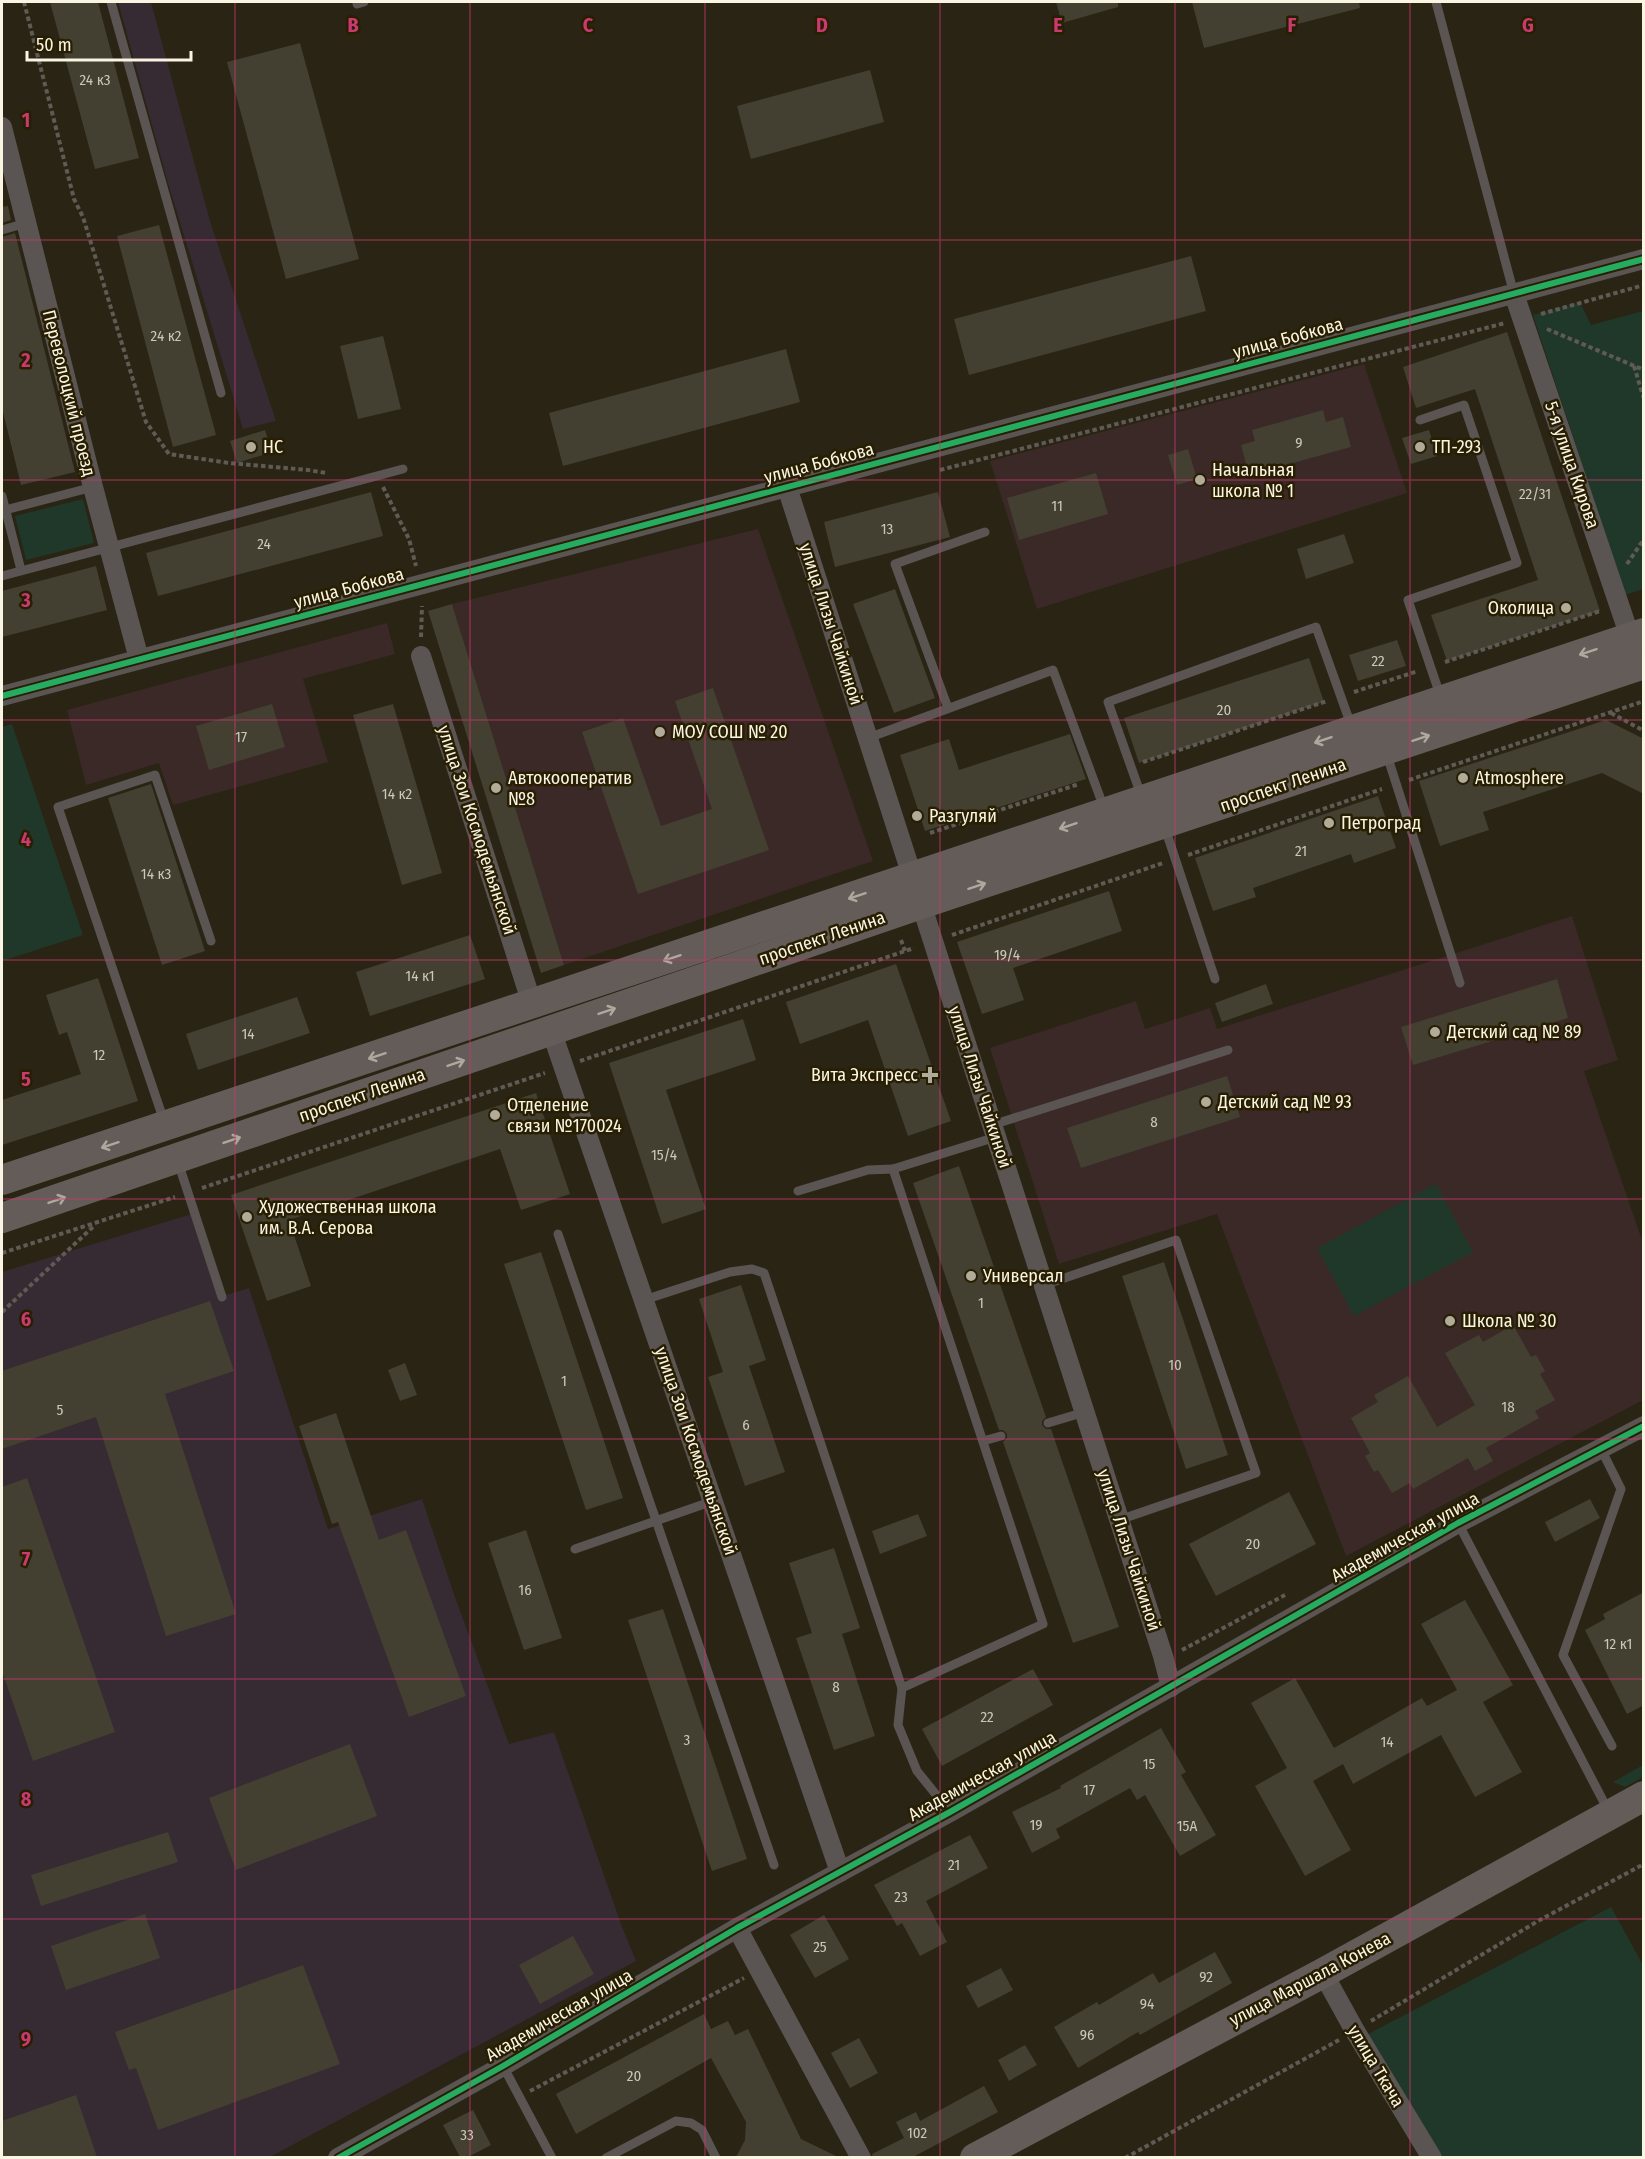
<svg xmlns="http://www.w3.org/2000/svg" width="1645" height="2159" viewBox="0 0 1645 2159" font-family="'Fira Sans Condensed',sans-serif">
<style>
.industrial{fill:#362a33}
.education{fill:#3b2927}
.green{fill:#203829}
.building{fill:#434032}
.lines{fill:none;stroke-linecap:round;stroke-linejoin:round}
.path{stroke:#5f5a54;stroke-width:4;stroke-dasharray:4.5 3;stroke-linecap:butt}
.lane{stroke:#5a5452;stroke-width:9}
.street{stroke:#5a5452;stroke-width:20}
.primary{stroke:#645c58;stroke-width:30}
.cycleway-casing{stroke:#281e01;stroke-width:10}
.cycleway{stroke:#26ab63;stroke-width:6}
.oneway{stroke:#afa89e}
.grid{fill:none;stroke:#ca396f;stroke-width:1.5;stroke-opacity:0.55}
.poi-dot{fill:#b1ab9a;stroke:#281e01;stroke-width:2}
.labels{text-anchor:middle;dominant-baseline:central;stroke-width:5;stroke-linejoin:round;paint-order:stroke}
.number-label{font-size:15px;fill:#ccc7b7}
.street-label{font-size:18px;fill:#faf4e3;stroke:#281e01}
.poi-label{font-size:18px;fill:#faf4e3;stroke:#281e01;text-anchor:start}
.grid-label{font-size:20px;text-anchor:middle;font-weight:bold;fill:#ca396f;stroke:#281e01;stroke-width:5;stroke-linejoin:round;paint-order:stroke}
</style>
<rect width="100%" height="100%" fill="#292413"/>
<g class="industrial">
<path d="M118,2H151L210,221L276,421L243,429L168,183Z"/>
<path d="M198,1212L223,1296L249,1288L328,1529L422,1499L455,1597L509,1744L554,1732L621,1924L636,1961L270,2157L2,2158V1272Z"/>
</g>
<g class="education">
<path d="M1364,364L1407,493L1037,609L990,461Z"/>
<path d="M758,529L873,861L564,965L452,604Z"/>
<path d="M387,623L395,654L303,679L328,762L173,805L159,763L86,785L67,710Z"/>
<path d="M1572,916L1618,1060L1584,1071L1643,1243V1400L1346,1556L1217,1214L1059,1264L990,1048L1136,1001L1145,1029L1210,1008L1217,1029Z"/>
</g>
<g class="green">
<path d="M1580,302L1591,325L1643,311V589L1625,595L1533,315Z"/>
<path d="M83,499L94,543L26,560L15,516Z"/>
<path d="M12,724L83,935L2,961V727Z"/>
<path d="M1436,1184L1473,1252L1354,1316L1317,1248Z"/>
<path d="M1643,1765V1777L1625,1787L1613,1782Z"/>
<path d="M1611,1907L1643,1965V2157H1443L1368,2034Z"/>
</g>
<g class="building">
<path d="M50,2H98L139,158L95,169Z"/>
<path d="M1056,2H1118V7L1062,23Z"/>
<path d="M1192,2H1359L1360,8L1204,48Z"/>
<path d="M300,43L359,259L286,279L227,62Z"/>
<path d="M870,70L884,122L751,159L737,106Z"/>
<path d="M8,206L11,220L2,223V207Z"/>
<path d="M159,225L216,435L173,447L117,236Z"/>
<path d="M15,233L75,472L21,485L2,408V237Z"/>
<path d="M1191,256L1206,311L969,375L954,319Z"/>
<path d="M1507,332L1600,611L1447,661L1431,615L1538,580L1475,389L1416,408L1403,367Z"/>
<path d="M383,336L401,409L358,419L340,346Z"/>
<path d="M786,349L800,402L563,466L549,413Z"/>
<path d="M1323,410L1326,422L1343,417L1351,447L1249,475L1241,445L1255,441L1252,430Z"/>
<path d="M265,430L272,452L237,463L230,441Z"/>
<path d="M1429,430L1437,456L1411,464L1402,438Z"/>
<path d="M1188,449L1197,479L1177,485L1168,455Z"/>
<path d="M1096,473L1108,514L1019,540L1007,498Z"/>
<path d="M371,492L383,536L158,596L146,553Z"/>
<path d="M938,492L950,537L835,567L824,522Z"/>
<path d="M1344,534L1354,563L1306,579L1297,549Z"/>
<path d="M96,566L107,610L2,637V591Z"/>
<path d="M895,589L935,698L894,713L853,604Z"/>
<path d="M452,604L564,965L541,973L428,611Z"/>
<path d="M1397,640L1406,666L1358,681L1349,655Z"/>
<path d="M1309,658L1324,702L1139,763L1124,718Z"/>
<path d="M713,688L769,850L638,894L582,732L623,718L661,826L712,809L675,701Z"/>
<path d="M272,704L285,747L209,770L196,726Z"/>
<path d="M393,704L442,873L402,885L353,715Z"/>
<path d="M1606,720L1644,739V794L1602,773L1483,812L1489,830L1440,846L1419,781Z"/>
<path d="M1070,734L1086,779L925,831L900,755L949,739L959,770Z"/>
<path d="M151,784L205,951L162,965L108,798Z"/>
<path d="M1378,796L1396,848L1354,863L1351,854L1253,888L1256,897L1213,911L1195,858Z"/>
<path d="M1109,891L1122,931L1013,968L1024,1000L982,1014L957,942Z"/>
<path d="M470,935L485,979L370,1016L356,972Z"/>
<path d="M896,964L951,1121L908,1136L868,1020L800,1044L786,1002Z"/>
<path d="M98,978L138,1101L2,1145V1100L81,1074L67,1032L59,1035L46,995Z"/>
<path d="M1557,979L1568,1018L1413,1065L1401,1027Z"/>
<path d="M1266,984L1273,1004L1222,1022L1215,1003Z"/>
<path d="M297,997L310,1033L198,1070L186,1034Z"/>
<path d="M743,1019L756,1060L666,1090L706,1209L662,1224L609,1063Z"/>
<path d="M1227,1076L1240,1117L1081,1168L1067,1128Z"/>
<path d="M536,1093L570,1194L521,1210L500,1149L289,1220L311,1286L267,1301L231,1195Z"/>
<path d="M959,1166L1046,1417L1042,1421V1425L1046,1429H1051L1119,1627L1073,1643L1003,1442L1007,1438V1434L1003,1430H999L913,1183Z"/>
<path d="M541,1252L623,1498L586,1510L504,1264Z"/>
<path d="M1164,1262L1228,1455L1186,1469L1122,1276Z"/>
<path d="M741,1285L766,1360L749,1366L785,1472L745,1486L708,1377L723,1372L699,1299Z"/>
<path d="M210,1301L234,1371L165,1394L236,1614L166,1636L96,1417L2,1449V1371Z"/>
<path d="M1513,1325L1531,1357L1536,1355L1545,1371L1540,1374L1555,1400L1535,1411L1539,1418L1486,1448L1493,1461L1475,1471L1468,1458L1413,1489L1410,1483L1392,1493L1378,1470L1374,1472L1365,1456L1370,1453L1351,1418L1378,1402L1374,1395L1408,1376L1437,1427L1475,1405L1445,1353L1479,1335L1483,1342Z"/>
<path d="M405,1363L417,1395L400,1401L388,1370Z"/>
<path d="M336,1413L379,1540L406,1530L466,1696L409,1717L338,1522L332,1524L299,1426Z"/>
<path d="M27,1478L115,1732L33,1761L2,1671V1487Z"/>
<path d="M1289,1492L1316,1544L1216,1596L1189,1544Z"/>
<path d="M1590,1499L1600,1518L1555,1542L1545,1522Z"/>
<path d="M918,1514L927,1536L880,1554L872,1531Z"/>
<path d="M526,1530L562,1638L524,1650L488,1543Z"/>
<path d="M834,1548L860,1628L842,1634L875,1736L834,1750L796,1638L812,1633L789,1563Z"/>
<path d="M1644,1592V1705L1627,1714L1585,1630L1605,1619L1603,1614Z"/>
<path d="M1465,1600L1513,1685L1483,1702L1522,1772L1475,1797L1441,1735L1353,1784L1343,1764L1313,1781L1351,1850L1305,1876L1255,1786L1287,1768L1251,1703L1295,1678L1334,1748L1422,1698L1427,1706L1457,1690L1421,1624Z"/>
<path d="M663,1609L747,1859L712,1871L628,1620Z"/>
<path d="M1033,1669L1053,1705L942,1766L922,1729Z"/>
<path d="M1161,1728L1186,1772L1181,1775L1216,1835L1180,1856L1145,1795L1137,1800L1130,1788L1056,1829L1060,1838L1032,1853L1012,1812L1061,1788L1060,1786Z"/>
<path d="M350,1744L377,1816L236,1870L209,1798Z"/>
<path d="M168,1832L178,1862L41,1906L31,1875Z"/>
<path d="M970,1835L988,1868L926,1901L947,1942L920,1956L902,1923L897,1926L874,1885Z"/>
<path d="M145,1914L160,1958L66,1990L51,1946Z"/>
<path d="M824,1915L849,1959L815,1978L790,1935Z"/>
<path d="M573,1936L594,1974L540,2004L519,1965Z"/>
<path d="M1215,1952L1232,1983L1140,2035L1138,2032L1078,2068L1054,2027L1097,2002L1099,2005L1153,1973L1159,1983Z"/>
<path d="M303,1965L340,2064L158,2130L136,2068L129,2070L115,2032Z"/>
<path d="M1001,1968L1013,1990L978,2008L966,1986Z"/>
<path d="M704,2014L711,2029L728,2021L735,2035L748,2029L801,2139L838,2157H736L745,2140L746,2122L711,2058L576,2134L556,2094Z"/>
<path d="M859,2038L878,2073L850,2088L831,2053Z"/>
<path d="M1025,2045L1037,2065L1009,2081L998,2060Z"/>
<path d="M984,2086L998,2112L913,2157H873L872,2154L904,2138L896,2122L916,2112L920,2121Z"/>
<path d="M76,2095L97,2157H2V2121Z"/>
<path d="M473,2110L491,2145L468,2157H460L443,2125Z"/>
</g>
<g class="lines">
<g class="path">
<path d="M24,2L74,199L83,217L146,422L169,454L229,463L308,470L326,473"/>
<path d="M1541,314L1644,285"/>
<path d="M1547,329L1644,370"/>
<path d="M1634,366L1644,399"/>
<path d="M940,470L1505,323"/>
<path d="M383,487L409,539L416,566"/>
<path d="M1627,564L1644,539"/>
<path d="M421,637L422,606"/>
<path d="M1445,662L1600,611"/>
<path d="M1354,692L1418,671"/>
<path d="M1611,713L1644,731"/>
<path d="M1143,762L1327,701"/>
<path d="M1409,780L1644,701"/>
<path d="M930,833L1079,784"/>
<path d="M1188,855L1382,789"/>
<path d="M952,935L1163,863"/>
<path d="M901,940L905,951"/>
<path d="M580,1061L914,948"/>
<path d="M202,1188L545,1073"/>
<path d="M2,1253L175,1197"/>
<path d="M2,1312L95,1225"/>
<path d="M1182,1650L1285,1595"/>
<path d="M1371,2021L1538,1921L1644,1864"/>
<path d="M530,2091L744,1978"/>
<path d="M1125,2158L1339,2040"/>
</g>
<g class="lane">
<path d="M111,2L221,393"/>
<path d="M1436,2L1514,294"/>
<path d="M357,4L364,2"/>
<path d="M2,230L26,223"/>
<path d="M1420,420L1464,405L1517,563L1408,600L1440,695"/>
<path d="M2,496L21,570"/>
<path d="M5,510L93,487"/>
<path d="M2,576L403,469"/>
<path d="M948,708L895,564L985,532"/>
<path d="M868,738L1053,670L1104,808"/>
<path d="M1386,752L1460,983"/>
<path d="M1141,795L1108,702L1316,627L1351,725"/>
<path d="M1165,828L1215,979"/>
<path d="M164,1121L58,807L155,775L211,941"/>
<path d="M992,1125L1228,1050"/>
<path d="M178,1162L222,1297"/>
<path d="M798,1191L868,1170L893,1169"/>
<path d="M558,1234L774,1865"/>
<path d="M1044,1285L1176,1240L1256,1473L1119,1520"/>
<path d="M644,1300L730,1272L752,1269L764,1273L902,1688L898,1725L917,1771L950,1812"/>
<path d="M1048,1423L1085,1412"/>
<path d="M983,1441L1001,1436"/>
<path d="M1601,1449L1621,1489L1563,1655L1612,1746"/>
<path d="M1458,1523L1609,1812"/>
<path d="M575,1549L713,1501"/>
<path d="M902,1688L1043,1624L893,1169L996,1137"/>
<path d="M503,2066L552,2158"/>
<path d="M606,2158L676,2121L691,2123L702,2130L716,2158"/>
</g>
<g class="street">
<path d="M2,127L93,487L139,659"/>
<path d="M1514,294L1630,637"/>
<path d="M787,487L1163,1656L1171,1687"/>
<path d="M421,656L532,1004"/>
<path d="M2,696L1644,259"/>
<path d="M551,1030L840,1872"/>
<path d="M737,1928L861,2158"/>
<path d="M1323,1973L1355,2031L1432,2158"/>
<path d="M338,2158L503,2066L737,1928L950,1812L1458,1523L1644,1426"/>
</g>
<g class="primary">
<path d="M2,1180L1644,633"/>
<path d="M2,1218L921,904L1644,664"/>
<path d="M975,2158L1323,1973L1644,1796"/>
</g>
<g class="cycleway-casing">
<g id="cycleway">
<path d="M2,696L1644,259"/>
<path d="M338,2158L503,2066L737,1928L950,1812L1458,1523L1644,1426"/>
</g>
</g>
<use href="#cycleway" class="cycleway"/>
</g>
<defs><path id="oneway-shaft" d="M-6 0H5M1.5-3L5.5 0L1.5 3" fill="none" stroke-width="1.6" stroke-linecap="round" stroke-linejoin="round" transform="scale(1.5)"/></defs>
<g class="oneway">
<use href="#oneway-shaft" transform="translate(1588 652) rotate(162)"/>
<use href="#oneway-shaft" transform="translate(1421 738) rotate(-18)"/>
<use href="#oneway-shaft" transform="translate(1323 740) rotate(161)"/>
<use href="#oneway-shaft" transform="translate(1068 826) rotate(162)"/>
<use href="#oneway-shaft" transform="translate(977 886) rotate(-18)"/>
<use href="#oneway-shaft" transform="translate(857 896) rotate(162)"/>
<use href="#oneway-shaft" transform="translate(672 958) rotate(162)"/>
<use href="#oneway-shaft" transform="translate(607 1011) rotate(-19)"/>
<use href="#oneway-shaft" transform="translate(377 1056) rotate(162)"/>
<use href="#oneway-shaft" transform="translate(456 1063) rotate(-19)"/>
<use href="#oneway-shaft" transform="translate(232 1140) rotate(-19)"/>
<use href="#oneway-shaft" transform="translate(110 1145) rotate(162)"/>
<use href="#oneway-shaft" transform="translate(57 1200) rotate(-19)"/>
</g>
<path class="grid" d="M235,2V2158M470,2V2158M705,2V2158M940,2V2158M1175,2V2158M1410,2V2158M2,240H1644M2,480H1644M2,720H1644M2,960H1644M2,1199H1644M2,1439H1644M2,1679H1644M2,1919H1644"/>
<g class="poi-dot">
<circle cx="251" cy="447" r="6"/>
<circle cx="1420" cy="447" r="6"/>
<circle cx="1200" cy="480" r="6"/>
<circle cx="1566" cy="608" r="6"/>
<circle cx="660" cy="732" r="6"/>
<circle cx="1463" cy="778" r="6"/>
<circle cx="496" cy="788" r="6"/>
<circle cx="917" cy="816" r="6"/>
<circle cx="1329" cy="823" r="6"/>
<circle cx="1435" cy="1032" r="6"/>
<path d="M927 1066h6v6h6v6h-6v6h-6v-6h-6v-6h6z"/>
<circle cx="1206" cy="1102" r="6"/>
<circle cx="495" cy="1115" r="6"/>
<circle cx="247" cy="1217" r="6"/>
<circle cx="971" cy="1276" r="6"/>
<circle cx="1450" cy="1321" r="6"/>
</g>
<g class="labels">
<g class="number-label">
<text x="95" y="80">24 к3</text>
<text x="166" y="336">24 к2</text>
<text x="1299" y="443">9</text>
<text x="1535" y="494">22/31</text>
<text x="1057" y="506">11</text>
<text x="887" y="529">13</text>
<text x="264" y="544">24</text>
<text x="1378" y="661">22</text>
<text x="1224" y="710">20</text>
<text x="241" y="737">17</text>
<text x="397" y="794">14 к2</text>
<text x="1301" y="851">21</text>
<text x="156" y="874">14 к3</text>
<text x="1007" y="955">19/4</text>
<text x="420" y="976">14 к1</text>
<text x="248" y="1034">14</text>
<text x="99" y="1055">12</text>
<text x="1154" y="1122">8</text>
<text x="664" y="1155">15/4</text>
<text x="981" y="1303">1</text>
<text x="1175" y="1365">10</text>
<text x="564" y="1381">1</text>
<text x="1508" y="1407">18</text>
<text x="60" y="1410">5</text>
<text x="746" y="1425">6</text>
<text x="1253" y="1544">20</text>
<text x="525" y="1590">16</text>
<text x="1618" y="1644">12 к1</text>
<text x="836" y="1687">8</text>
<text x="987" y="1717">22</text>
<text x="687" y="1740">3</text>
<text x="1387" y="1742">14</text>
<text x="1149" y="1764">15</text>
<text x="1089" y="1790">17</text>
<text x="1036" y="1825">19</text>
<text x="1187" y="1826">15А</text>
<text x="954" y="1865">21</text>
<text x="901" y="1897">23</text>
<text x="820" y="1947">25</text>
<text x="1206" y="1977">92</text>
<text x="1147" y="2004">94</text>
<text x="1087" y="2035">96</text>
<text x="634" y="2076">20</text>
<text x="917" y="2133">102</text>
<text x="467" y="2135">33</text>
</g>
<g class="street-label">
<text transform="translate(1288 338) rotate(-15)">улица Бобкова</text>
<text transform="translate(69 393) rotate(76)">Переволоцкий проезд</text>
<text transform="translate(819 463) rotate(-15)">улица Бобкова</text>
<text transform="translate(1572 465) rotate(71)">5-я улица Кирова</text>
<text transform="translate(349 588) rotate(-15)">улица Бобкова</text>
<text transform="translate(831 624) rotate(72)">улица Лизы Чайкиной</text>
<text transform="translate(1283 785) rotate(-19)">проспект Ленина</text>
<text transform="translate(477 830) rotate(72)">улица Зои Космодемьянской</text>
<text transform="translate(822 938) rotate(-19)">проспект Ленина</text>
<text transform="translate(980 1087) rotate(72)">улица Лизы Чайкиной</text>
<text transform="translate(362 1095) rotate(-19)">проспект Ленина</text>
<text transform="translate(696 1451) rotate(71)">улица Зои Космодемьянской</text>
<text transform="translate(1405 1537) rotate(-29)">Академическая улица</text>
<text transform="translate(1129 1550) rotate(72)">улица Лизы Чайкиной</text>
<text transform="translate(982 1776) rotate(-29)">Академическая улица</text>
<text transform="translate(1310 1979) rotate(-28)">улица Маршала Конева</text>
<text transform="translate(559 2015) rotate(-30)">Академическая улица</text>
<text transform="translate(1376 2066) rotate(59)">улица Ткача</text>
</g>
<g class="poi-label">
<text x="263" y="447">НС</text>
<text x="1432" y="447">ТП-293</text>
<text x="1212" y="470">Начальная<tspan x="1212" dy="21">школа № 1</tspan></text>
<text x="1554" y="608" text-anchor="end">Околица</text>
<text x="672" y="732">МОУ СОШ № 20</text>
<text x="508" y="778">Автокооператив<tspan x="508" dy="21">№8</tspan></text>
<text x="1475" y="778">Atmosphere</text>
<text x="929" y="816">Разгуляй</text>
<text x="1341" y="823">Петроград</text>
<text x="1447" y="1032">Детский сад № 89</text>
<text x="918" y="1075" text-anchor="end">Вита Экспресс</text>
<text x="1218" y="1102">Детский сад № 93</text>
<text x="507" y="1105">Отделение<tspan x="507" dy="21">связи №170024</tspan></text>
<text x="259" y="1207">Художественная школа<tspan x="259" dy="21">им. В.А. Серова</tspan></text>
<text x="983" y="1276">Универсал</text>
<text x="1462" y="1321">Школа № 30</text>
</g>
</g>
<g class="grid-label">
<text x="353" y="32">B</text>
<text x="588" y="32">C</text>
<text x="822" y="32">D</text>
<text x="1058" y="32">E</text>
<text x="1292" y="32">F</text>
<text x="1528" y="32">G</text>
<text x="26" y="127">1</text>
<text x="26" y="367">2</text>
<text x="26" y="607">3</text>
<text x="26" y="846">4</text>
<text x="26" y="1086">5</text>
<text x="26" y="1326">6</text>
<text x="26" y="1566">7</text>
<text x="26" y="1806">8</text>
<text x="26" y="2046">9</text>
</g>
<rect width="1645" height="2159" fill="none" stroke="#faf4e3" stroke-width="6"/>
<path d="M27 51v9h164v-9" fill="none" stroke="#faf4e3" stroke-width="3"/>
<text x="36" y="51" font-size="18" fill="#faf4e3" stroke="#281e01" stroke-width="4.5" paint-order="stroke">50 m</text>
</svg>
